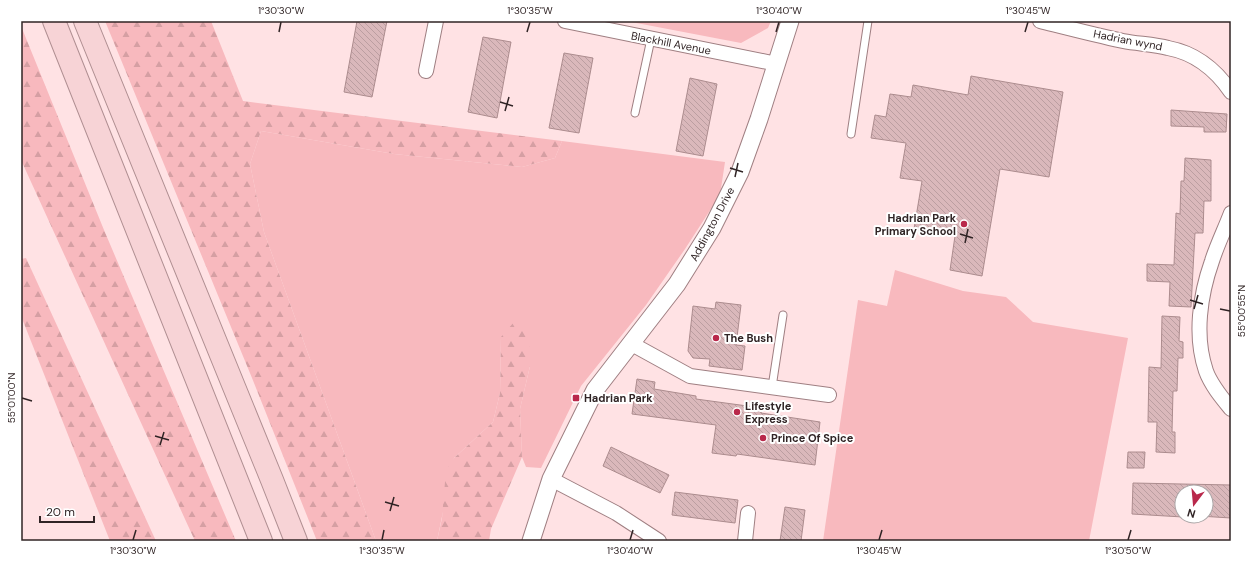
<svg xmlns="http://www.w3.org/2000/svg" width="1252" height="562" viewBox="0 0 1252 562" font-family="'DM Sans',sans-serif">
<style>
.green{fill:#f8b9be}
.forest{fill:url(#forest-firs)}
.building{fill:url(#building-back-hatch);stroke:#ac8c8e}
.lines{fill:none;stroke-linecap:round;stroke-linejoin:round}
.service-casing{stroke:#9f7f82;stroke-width:9}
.minor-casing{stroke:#9f7f82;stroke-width:16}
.tertiary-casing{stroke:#9f7f82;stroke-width:19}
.trunk-casing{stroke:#b08f92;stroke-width:24}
.service{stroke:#fff;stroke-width:7}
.minor{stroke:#fff;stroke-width:14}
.tertiary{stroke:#fff;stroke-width:17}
.trunk{stroke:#f7d3d6;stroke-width:22}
.ticks{fill:none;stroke:#302425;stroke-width:1.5}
.poi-dot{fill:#b9284b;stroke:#fff;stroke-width:1.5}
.labels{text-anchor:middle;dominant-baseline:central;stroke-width:4;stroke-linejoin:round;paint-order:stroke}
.street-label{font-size:11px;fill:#302425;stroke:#fff}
.poi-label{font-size:11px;font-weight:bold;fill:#302425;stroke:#fff;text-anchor:start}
.neatline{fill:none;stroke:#302425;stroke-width:1.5}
.ticks-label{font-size:10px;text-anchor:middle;fill:#302425}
</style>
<defs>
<pattern id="forest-firs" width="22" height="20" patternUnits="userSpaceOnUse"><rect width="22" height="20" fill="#f8b9be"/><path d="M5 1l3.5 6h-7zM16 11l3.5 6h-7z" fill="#d59fa3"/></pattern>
<pattern id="building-back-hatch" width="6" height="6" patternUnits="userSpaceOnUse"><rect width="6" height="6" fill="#dab8bb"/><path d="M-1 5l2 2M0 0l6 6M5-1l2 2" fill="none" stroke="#bb9ea1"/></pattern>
</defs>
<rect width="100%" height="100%" fill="#ffe2e4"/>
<g class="green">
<path d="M626,21H771L768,28L741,43Z"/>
<path d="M261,131L394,154L522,167L555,158L562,141L725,162L720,195L685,249L646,305L581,386L541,468L526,467L522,457L520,409L530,366L501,337L500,393L493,422L454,458L437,541H376L264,232L250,164Z"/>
<path d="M895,270L963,291L1006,297L1033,322L1128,338L1089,541H823L858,300L887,306Z"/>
</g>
<g class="forest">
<path d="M105,21H211L243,101L562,141L555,158L522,167L394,154L261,131L250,164L264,232L376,541H317L252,378Z"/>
<path d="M21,26L104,230L236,541H195L21,160Z"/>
<path d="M26,258L156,541H110L21,316V259Z"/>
<path d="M514,322L529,327L530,366L520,409L522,457L491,529L489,541H437L442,518L446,470L454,458L493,422L500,393L501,337Z"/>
</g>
<g class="building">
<path d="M357,21H387L372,97L344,92Z"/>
<path d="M483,37L511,42L497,118L468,112Z"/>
<path d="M564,53L593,58L579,133L549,128Z"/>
<path d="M971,76L1063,92L1049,177L1000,169L982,276L950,270L955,236L914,229L922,181L900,178L906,143L871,138L875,115L886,117L890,94L911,97L913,85L968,95Z"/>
<path d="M690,78L717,84L703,156L676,151Z"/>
<path d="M1171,110L1227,114L1226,132H1204V127L1171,126Z"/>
<path d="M1185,158L1211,160V201H1204L1203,233H1195L1191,307L1169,306L1170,282L1147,281V264L1174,265L1176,213L1180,214L1181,181H1184Z"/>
<path d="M716,302L741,305L736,345L745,346L742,370L709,366L710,359L693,358L688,351L693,306L715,309Z"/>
<path d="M1162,316L1180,317L1179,341L1183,342V358H1178L1177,391H1173L1172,432H1175V453L1156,452L1157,422H1148L1149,367L1161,368Z"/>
<path d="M637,379L655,382L654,389L696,396V399L762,408L761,413L820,422L815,465L737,454L736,456L712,453L716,425L632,414Z"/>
<path d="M611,447L669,475L660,493L603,466Z"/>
<path d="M1128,452H1145L1144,468H1127Z"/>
<path d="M1133,483L1231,485V518L1199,516H1206V492H1182L1183,517L1132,514Z"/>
<path d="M675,492L738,500L735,523L672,515Z"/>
<path d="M785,507L805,510L801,541H780Z"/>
</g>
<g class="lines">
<g class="service-casing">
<g id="service">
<path d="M635,113L651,39"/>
<path d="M851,134L868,21"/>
<path d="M772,387L783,315"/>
</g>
</g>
<g class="minor-casing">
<g id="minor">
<path d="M565,21L777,64"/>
<path d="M1040,21C1068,28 1095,35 1123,41C1138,44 1154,44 1168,48C1195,53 1216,70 1231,92"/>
<path d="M426,71L436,21"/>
<path d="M1231,213C1225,229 1217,245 1212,261C1200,295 1194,336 1206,371C1211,385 1222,398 1231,409"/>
<path d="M630,343L690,376L829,395"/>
<path d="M551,479L616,513L659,541"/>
<path d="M745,541L748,513"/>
</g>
</g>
<g class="tertiary-casing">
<path id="tertiary" d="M531,541L551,479L595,390L677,284L712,228L740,172L759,119L790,21"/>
</g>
<g class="trunk-casing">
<g id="trunk">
<path d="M54,21L261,541"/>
<path d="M85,21L272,480L296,541"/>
</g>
</g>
<use href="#service" class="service"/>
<use href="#minor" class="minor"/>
<use href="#tertiary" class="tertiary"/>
<use href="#trunk" class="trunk"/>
</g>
<path class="ticks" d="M279,32L281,22M527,32L530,22M776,32L779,22M1025,32L1028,22M500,102L513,106M505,111L509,97M730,168L743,172M735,177L738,163M960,234L973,238M965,243L968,229M1190,300L1203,304M1194,309L1198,295M1220,309L1230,311M22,398L32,401M155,436L169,440M160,445L164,432M385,502L399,506M390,511L394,497M133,540L136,530M382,540L384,530M630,540L633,530M879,540L882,530M1128,540L1131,530"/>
<g class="poi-dot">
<circle cx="964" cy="224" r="4"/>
<circle cx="716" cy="338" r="4"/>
<rect x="572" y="394" width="8" height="8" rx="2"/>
<circle cx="737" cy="412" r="4"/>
<circle cx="763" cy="438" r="4"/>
</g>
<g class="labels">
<g class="street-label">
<text transform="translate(1128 40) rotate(11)">Hadrian wynd</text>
<text transform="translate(671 43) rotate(11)">Blackhill Avenue</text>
<text transform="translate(712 224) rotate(-62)">Addington Drive</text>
</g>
<g class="poi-label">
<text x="956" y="218" text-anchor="end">Hadrian Park<tspan x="956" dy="13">Primary School</tspan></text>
<text x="724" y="338">The Bush</text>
<text x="584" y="398">Hadrian Park</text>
<text x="745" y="406">Lifestyle<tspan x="745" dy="13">Express</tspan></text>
<text x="771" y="438">Prince Of Spice</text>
</g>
</g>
<rect width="1252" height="562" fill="none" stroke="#ffffff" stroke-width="44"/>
<g transform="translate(1194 504) rotate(196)"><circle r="19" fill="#ffffff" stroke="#aca7a8"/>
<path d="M0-3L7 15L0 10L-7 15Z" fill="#b9284b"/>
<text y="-6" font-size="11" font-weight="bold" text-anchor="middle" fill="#302425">N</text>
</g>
<path d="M40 516v6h54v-6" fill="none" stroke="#302425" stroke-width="2"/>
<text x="46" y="516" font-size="12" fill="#302425" stroke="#ffffff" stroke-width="3" paint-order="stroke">20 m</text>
<rect x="22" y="22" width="1208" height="518" class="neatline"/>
<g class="ticks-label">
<text x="281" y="14">1°30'30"W</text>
<text x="530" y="14">1°30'35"W</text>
<text x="779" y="14">1°30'40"W</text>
<text x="1028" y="14">1°30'45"W</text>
<text transform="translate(1241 311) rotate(-90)" y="4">55°00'55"N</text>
<text transform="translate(11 398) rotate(-90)" y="4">55°01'00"N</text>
<text x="133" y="554">1°30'30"W</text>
<text x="382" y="554">1°30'35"W</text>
<text x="630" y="554">1°30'40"W</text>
<text x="879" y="554">1°30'45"W</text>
<text x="1128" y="554">1°30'50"W</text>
</g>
</svg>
